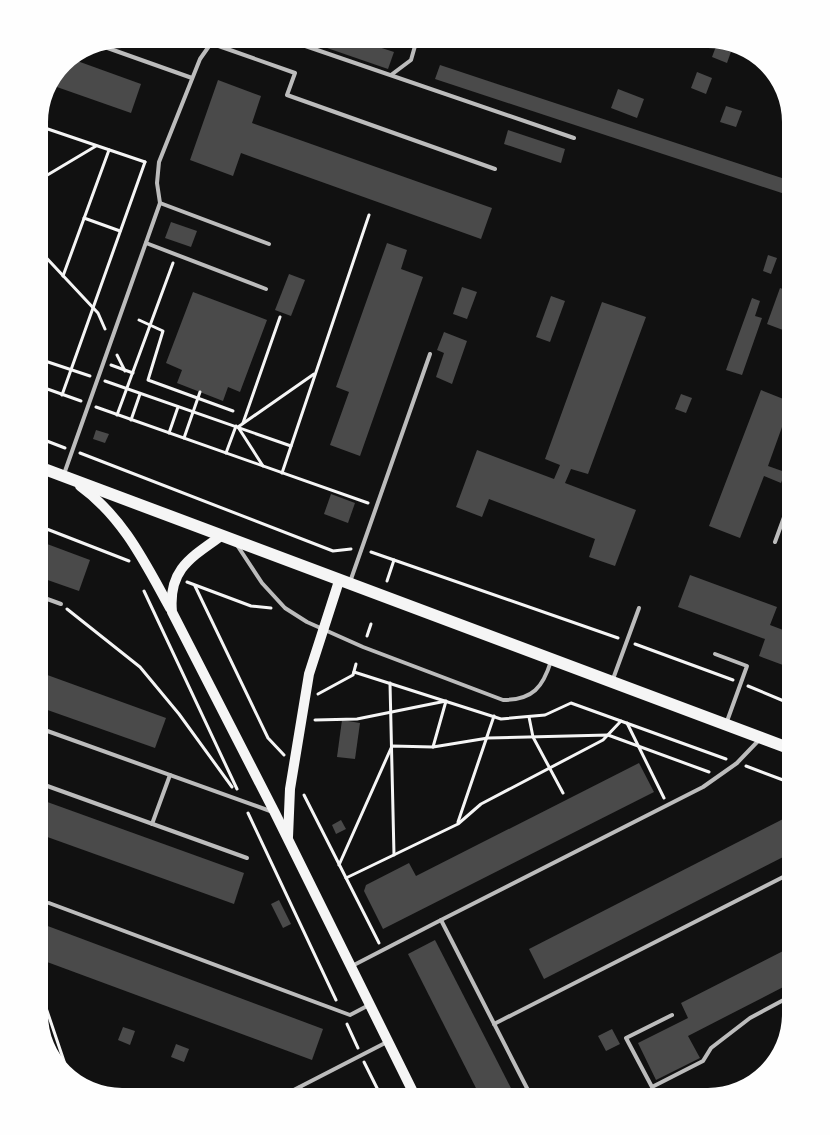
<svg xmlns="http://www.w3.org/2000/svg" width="830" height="1135" viewBox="0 0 830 1135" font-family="Inter,sans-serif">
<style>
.building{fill:#4a4a4a}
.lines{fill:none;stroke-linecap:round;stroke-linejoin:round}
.path{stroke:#f5f5f5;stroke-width:3}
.service{stroke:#bcbcbc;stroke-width:4}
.secondary{stroke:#f5f5f5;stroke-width:10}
.primary{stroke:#f5f5f5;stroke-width:12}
</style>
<rect width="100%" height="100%" fill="#111"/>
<g class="building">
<path d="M301,39H354L394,52L388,69Z"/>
<path d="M718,41L733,46L727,63L712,57Z"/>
<path d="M69,58L141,84L131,113L54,86Z"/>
<path d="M440,65L791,181V196L435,79Z"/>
<path d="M697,72L712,78L706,94L691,88Z"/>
<path d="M218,80L261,96L252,123L492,208L481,239L241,153L233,176L190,160Z"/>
<path d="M618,89L644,99L637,118L611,108Z"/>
<path d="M726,106L742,111L736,127L720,122Z"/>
<path d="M508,130L565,149L561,163L504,144Z"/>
<path d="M171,222L197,231L191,247L165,238Z"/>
<path d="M387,243L407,250L401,269L423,277L360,456L330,445L349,392L336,387Z"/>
<path d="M768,255L777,258L771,274L763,271Z"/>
<path d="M289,274L305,280L291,316L275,310Z"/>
<path d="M462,287L477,292L467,319L453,314Z"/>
<path d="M780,288L791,292V333L767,324Z"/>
<path d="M193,292L267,320L240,392L228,387L223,401L177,383L182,370L166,363Z"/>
<path d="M551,296L565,301L550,342L536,337Z"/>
<path d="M752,298L760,301L755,316L762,318L742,375L726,370Z"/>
<path d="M602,302L646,317L588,474L571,469L565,483L636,510L615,566L589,557L595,539L489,499L482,517L456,507L477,450L554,479L560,465L545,459Z"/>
<path d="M444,332L467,341L452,384L436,377L444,353L437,350Z"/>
<path d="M761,390L791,402L768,466L785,472L781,483L764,476L740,538L709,526Z"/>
<path d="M681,394L692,398L686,413L675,409Z"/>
<path d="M96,430L109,434L105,443L93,439Z"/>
<path d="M331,494L355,503L348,523L324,514Z"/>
<path d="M39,541L90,560L79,591L39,577Z"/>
<path d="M690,575L777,607L770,625L791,633V668L759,656L765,639L678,607Z"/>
<path d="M39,672L166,718L155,748L39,707Z"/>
<path d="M342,720L360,723L355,759L337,757Z"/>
<path d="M639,763L654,792L383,929L364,891L366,885L409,863L416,876Z"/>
<path d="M39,799L244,873L234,904L39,834Z"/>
<path d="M789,816L791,820V853L544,979L529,949Z"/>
<path d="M341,820L346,829L336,834L332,825Z"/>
<path d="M279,900L291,924L283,928L271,904Z"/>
<path d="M45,925L323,1029L312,1060L39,959V942Z"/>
<path d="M435,940L493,1053L515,1096H480L408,954Z"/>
<path d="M791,947V983L688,1036L700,1058L656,1080L638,1043L688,1018L681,1003Z"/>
<path d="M123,1027L135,1031L130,1045L118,1040Z"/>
<path d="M612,1029L620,1044L606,1051L598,1036Z"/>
<path d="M176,1044L189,1049L184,1062L171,1057Z"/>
<path d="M358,1092L361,1096H350Z"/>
</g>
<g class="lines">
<g class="path">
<path d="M39,126L145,162"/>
<path d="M39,180L96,146"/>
<path d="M84,218L120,231"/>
<path d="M39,250L98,313L105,329"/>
<path d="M63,276L109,150"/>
<path d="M139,320L163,331L148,380L233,411"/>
<path d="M117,355L125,371"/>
<path d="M39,359L90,376"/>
<path d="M111,365L133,373"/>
<path d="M105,381L291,446"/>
<path d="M39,386L81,401"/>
<path d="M62,395L145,162"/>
<path d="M96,407L368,503"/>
<path d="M117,415L173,263"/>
<path d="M131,420L140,394"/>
<path d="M243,423L280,317"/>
<path d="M169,433L178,407"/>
<path d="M39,438L65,448"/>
<path d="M184,438L200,392"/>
<path d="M80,453L333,551L351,549"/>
<path d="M226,453L236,426"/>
<path d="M263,466L238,427L314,374"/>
<path d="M282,473L369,215"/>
<path d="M39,526L129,561"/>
<path d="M371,552L618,638"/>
<path d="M387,581L394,560"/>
<path d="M187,582L251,606L271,608"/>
<path d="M195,586L268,738L284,755"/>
<path d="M144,591L237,789"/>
<path d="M67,609L140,667L179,714L232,787"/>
<path d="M367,636L371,624"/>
<path d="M635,644L733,680"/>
<path d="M354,672L501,719L545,715L571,703L726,759"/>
<path d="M390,683L394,855"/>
<path d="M748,686L791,704"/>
<path d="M318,694L353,675L356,664"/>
<path d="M529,717L533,737L563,793"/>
<path d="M315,720L357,719L446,701L433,747"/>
<path d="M627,723L664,798"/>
<path d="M746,766L791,783"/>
<path d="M304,795L379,943"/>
<path d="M248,813L336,1000"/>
<path d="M458,822L494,716"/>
<path d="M339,865L392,746L433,747L488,738L608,735L709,772"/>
<path d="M346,878L458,824L481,804L603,740L621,721"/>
<path d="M39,987L68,1073"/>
<path d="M347,1024L358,1048"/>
<path d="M364,1062L381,1096"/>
</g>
<g class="service">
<path d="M285,39L574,138"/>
<path d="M213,44L295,73L287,95L495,169"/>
<path d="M102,46L192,78"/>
<path d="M391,75L411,60L417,39"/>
<path d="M160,203L269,244"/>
<path d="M146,243L266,289"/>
<path d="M64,474L160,203L157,183L159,162L200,59L214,39"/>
<path d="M775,542L791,498"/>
<path d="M237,545L262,583L285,608L307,622L363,647L503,700C533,700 543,687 551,661"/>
<path d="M350,582L430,354"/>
<path d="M39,596L61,604"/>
<path d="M715,654L747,666L726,724"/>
<path d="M613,679L639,608"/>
<path d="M39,728L273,812"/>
<path d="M39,783L247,858"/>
<path d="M152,824L170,775"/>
<path d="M49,903L350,1015L369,1005"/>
<path d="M441,920L703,787L737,763L759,740"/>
<path d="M352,966L441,920L531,1096"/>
<path d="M672,1015L626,1038L652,1087L703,1061L711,1048L750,1018L791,996"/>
<path d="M494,1024L791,873"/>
<path d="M300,1087L304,1096"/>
<path d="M284,1095L387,1042"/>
</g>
<g class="secondary">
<path d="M80,486C123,517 145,563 170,608"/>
<path d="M221,536C190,558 168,570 172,612L275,813L415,1096"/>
<path d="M288,837L290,789L309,674L339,581"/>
</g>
<path class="primary" d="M39,467L791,749"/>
</g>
<path d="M0 0H830V1135H0ZM122 48H708A74 74 0 0 1 782 122V1014A74 74 0 0 1 708 1088H122A74 74 0 0 1 48 1014V122A74 74 0 0 1 122 48Z" fill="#fefefe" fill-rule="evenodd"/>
</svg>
